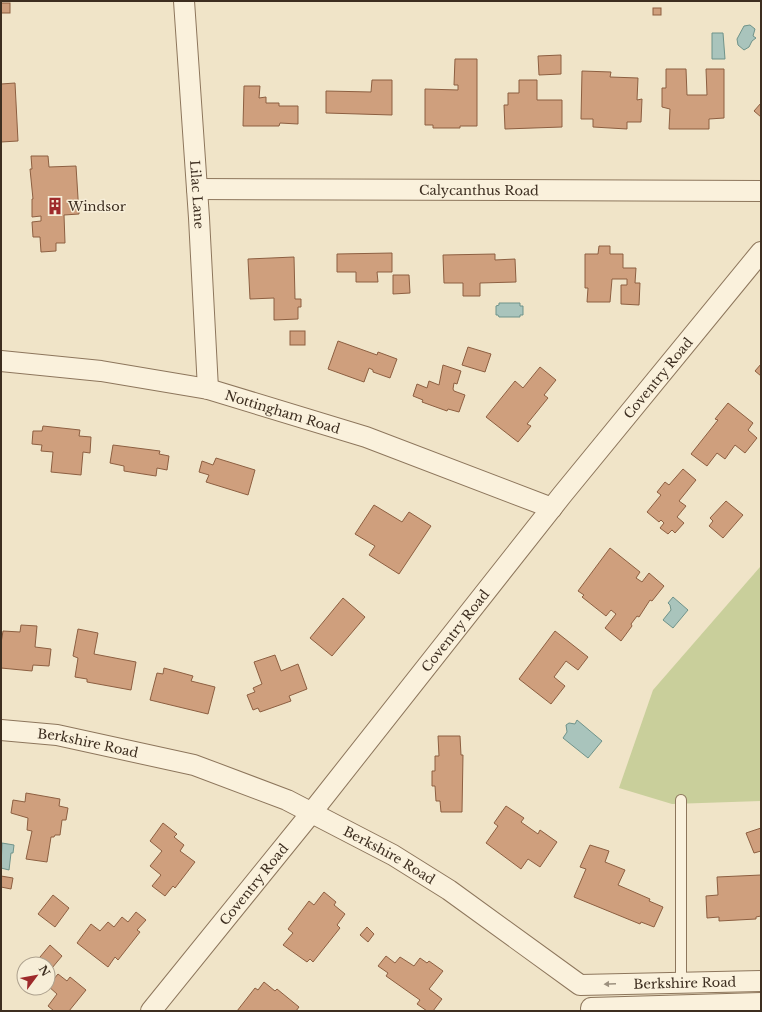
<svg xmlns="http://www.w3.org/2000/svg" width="762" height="1012" viewBox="0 0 762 1012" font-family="'Libre Baskerville',serif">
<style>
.green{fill:#c9cf9b}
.water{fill:#a9c4bc;stroke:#6f938a}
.building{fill:#cf9f7d;stroke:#8d5f41}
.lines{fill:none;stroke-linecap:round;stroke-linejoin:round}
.lane-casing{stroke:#8d765c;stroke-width:12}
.street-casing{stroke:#8d765c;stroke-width:22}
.lane{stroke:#faf1dc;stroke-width:10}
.street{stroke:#faf1dc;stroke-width:20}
.oneway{fill:#9c907e}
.labels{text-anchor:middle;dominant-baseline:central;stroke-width:3;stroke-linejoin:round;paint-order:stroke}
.street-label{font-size:13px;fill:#3d2e20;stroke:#f7eed8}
.poi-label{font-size:13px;fill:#3d2e20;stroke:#f7eed8;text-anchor:start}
</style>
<rect width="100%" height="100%" fill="#f0e4c8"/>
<path class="green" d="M760,567L761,801L672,804L619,788L653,690Z"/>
<g class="water">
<path d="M750,25L755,29L753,36L756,38L752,41L749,47L744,50L738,45L737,39L744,26Z"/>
<path d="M712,33H723L725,59H712Z"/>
<path d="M499,303H520V306H523V315H520V317H499L498,315H496V306L499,305Z"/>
<path d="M673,597L688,610L673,628L663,620L671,610L670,605L668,603Z"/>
<path d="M577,720L602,741L588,758L563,738L567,732L566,725L569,723L575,724Z"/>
<path d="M2,843L14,845L13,853H11L9,870L1,868Z"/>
</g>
<g class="building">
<rect x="1" y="3" width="9" height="10"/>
<rect x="653" y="8" width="8" height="7"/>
<path d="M561,55V74L539,75L538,56Z"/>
<path d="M455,59H477V126H460V128H433V125H425V89L458,90V85H454Z"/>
<path d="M666,69H686L687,95H707L706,69H724V118L709,119V129H669L670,109L662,107V88H666Z"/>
<path d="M582,71L611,72L610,77L638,78L637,100L642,99L641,122H627V129L593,127V119H581Z"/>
<path d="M372,80H392V115L326,113V91L371,92Z"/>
<path d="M519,80H537V100H562V127L505,129L504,105H508V93H519Z"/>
<path d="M15,83L18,141L1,142V84Z"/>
<path d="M244,86H260L259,98L266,97V103H279V106H298V124L280,123L279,126H243Z"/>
<path d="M761,103V117L754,111Z"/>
<path d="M31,156H48L49,167L76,166L79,214L64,215L65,243H56V251L41,252L40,237H33L32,222L41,221V216L32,217V199H33L30,169H32Z"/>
<path d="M599,246H610V254H623V268H636L635,283H640L639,305L621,304V285H627V279H612L610,302H587L588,288H585V254H598Z"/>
<path d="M392,253V272H377L378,282H356V272H337V254Z"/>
<path d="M495,254V260L515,259L516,282L480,283V296H463V283H444L443,255Z"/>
<path d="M294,257L295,299H301V307H298V319L274,320V298L250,299L248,259Z"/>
<path d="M393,275H409L410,293L393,294Z"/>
<rect x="290" y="331" width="15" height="14"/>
<path d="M338,341L377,355L378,352L397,359L390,378L373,372V370L369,368L364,382L328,369Z"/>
<path d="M468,347L491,354L485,372L462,365Z"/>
<path d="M761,364V376L755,371Z"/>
<path d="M443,365L461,371L457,384L454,383L453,389L454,391L465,395L459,412L448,409L447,411L422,402L423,400L413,396L417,384L427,388L429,381L439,385Z"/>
<path d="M540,367L556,380L544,395L548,398L527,424L531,426L518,442L486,417L515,381L523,388Z"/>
<path d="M728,403L753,423L748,430L757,438L745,453L735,445L725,459L717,453L707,466L691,454L718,420L715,419Z"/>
<path d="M43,426L80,430L79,436L91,437L90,453L83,452L81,475L51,472L53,452L41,451L42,445L32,444L33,431H42Z"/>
<path d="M113,445L160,451L159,454L169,456L167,470L157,468L156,476L124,471V466L110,463Z"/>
<path d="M216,458L255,470L248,495L206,482L209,475L199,472L202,461L213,465Z"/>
<path d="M683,469L696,480L679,501L686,506L677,517L684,523L675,533L672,530L668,534L660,528L664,523L661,520L659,522L647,512L661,495L657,492L665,482L669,485Z"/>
<path d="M726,501L743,515L723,538L709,526L713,521L710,518Z"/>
<path d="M374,505L402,522L409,512L431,526L399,574L369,555L375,546L355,534Z"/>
<path d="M610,548L640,572L636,578L642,582L649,573L664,586L652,601L650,600L639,617L637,616L631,624L632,626L621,641L605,628L616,614L611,610L606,616L582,597L584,595L578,591Z"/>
<path d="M343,598L365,617L332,656L310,638Z"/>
<path d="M21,625L37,626L35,647L51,649L49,666L33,665L32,671L1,668V643L3,631L20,632Z"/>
<path d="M78,629L98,633L94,654L136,662L131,690L87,682V679L75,677L78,658L73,656Z"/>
<path d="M555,631L588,657L578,670L566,661L554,677L565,686L551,704L519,679Z"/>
<path d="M275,655L281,671L298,664L307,689L289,696L291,701L260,712L258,708L253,710L247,695L255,692L253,688L262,684L254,662Z"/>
<path d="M164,668L193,676L191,681L215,687L208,714L150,700L157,673L163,674Z"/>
<path d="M438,736H460L461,755H463L462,812H441L440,801H436L435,786H432V771H435V756H439Z"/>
<path d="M26,793L60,799L59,806L68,808L66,820H62L60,835H55L54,837H51L47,862L26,859L32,831L27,830L28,818L11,813L13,800L25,802Z"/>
<path d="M506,806L524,818L521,822L538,834L540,830L557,842L540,867L528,859L521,869L486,843L498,826L494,823Z"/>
<path d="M163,823L177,834L174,837L184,845L180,851L195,862L175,888L173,886L165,896L152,886L161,875L150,866L162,851L150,841Z"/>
<path d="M761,828V851L754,853L746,833Z"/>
<path d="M590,845L609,851L605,862L625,870L618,885L650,899L649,901L663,907L654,927L641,922L640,924L574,897L586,869L580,867Z"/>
<path d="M761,875V916L756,917V919L719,921V917L707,918L706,896L718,895L717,877Z"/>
<path d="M1,876L13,878L11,889L1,887Z"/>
<path d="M324,892L336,902L334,905L345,914L337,925L340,928L313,962L310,959L307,962L283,945L293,933L288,929L309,901L314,905Z"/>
<path d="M53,895L69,908L55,927L38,914Z"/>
<path d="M136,912L146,920L137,930L140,932L118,960L115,957L108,967L77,943L91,924L100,931L108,922L114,927L122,917L128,922Z"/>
<path d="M367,927L374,934L368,942L360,935Z"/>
<path d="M50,945L62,956L52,968L40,957Z"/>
<path d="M386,956L395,963L400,957L414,966L420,958L427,963L429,961L443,971L429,989L442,999L433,1011H427L417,1004L420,1000L386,976L388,973L378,966Z"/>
<path d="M58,974L67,981L70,977L86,990L69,1011H54L48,1006L57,994L48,986Z"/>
<path d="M264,982L275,991L277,989L299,1007L296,1011H237L255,988L258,990Z"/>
</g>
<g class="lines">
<g class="lane-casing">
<path id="lane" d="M681,983V800"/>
</g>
<g class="street-casing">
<g id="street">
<path id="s1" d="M184,1L199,218L208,389"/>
<path id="s2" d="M197,189L761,191"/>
<path id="s3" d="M1,361L101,371L208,389L366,437L552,508"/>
<path id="s4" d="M1,730L57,735L194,765L287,800L393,855L449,890L580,985L761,981"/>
<path d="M591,1008L761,1003"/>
<path id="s5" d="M151,1011L312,812L562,495L761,252"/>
</g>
</g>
<use href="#lane" class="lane"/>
<use href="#street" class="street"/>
</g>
<defs><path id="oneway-solid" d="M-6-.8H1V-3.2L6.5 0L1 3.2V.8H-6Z"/></defs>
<use class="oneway" href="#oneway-solid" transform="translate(610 984) rotate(178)"/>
<defs>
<g id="building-bare" transform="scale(1.38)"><path d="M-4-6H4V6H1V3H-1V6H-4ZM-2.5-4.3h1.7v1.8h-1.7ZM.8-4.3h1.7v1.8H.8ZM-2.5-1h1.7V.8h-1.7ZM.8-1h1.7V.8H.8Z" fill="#9e2a2b" stroke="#f7eed8" stroke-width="2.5" paint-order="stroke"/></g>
</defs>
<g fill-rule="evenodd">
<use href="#building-bare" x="55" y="206"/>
</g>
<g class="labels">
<g class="street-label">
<text stroke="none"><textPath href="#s2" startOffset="282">Calycanthus Road</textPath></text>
<text stroke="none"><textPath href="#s1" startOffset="194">Lilac Lane</textPath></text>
<text stroke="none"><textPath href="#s5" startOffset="811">Coventry Road</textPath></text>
<text stroke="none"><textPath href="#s3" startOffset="287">Nottingham Road</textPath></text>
<text stroke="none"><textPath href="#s5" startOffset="487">Coventry Road</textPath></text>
<text stroke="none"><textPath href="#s4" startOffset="88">Berkshire Road</textPath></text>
<text stroke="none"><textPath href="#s4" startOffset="412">Berkshire Road</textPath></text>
<text stroke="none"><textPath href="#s5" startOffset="163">Coventry Road</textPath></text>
<text stroke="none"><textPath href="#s4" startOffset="748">Berkshire Road</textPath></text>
</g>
<g class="poi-label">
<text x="68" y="206">Windsor</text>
</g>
</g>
<rect width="762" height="1012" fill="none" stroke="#3d2e20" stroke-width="4"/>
<g transform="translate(36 976) rotate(58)"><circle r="19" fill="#f7eed8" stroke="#ada18e"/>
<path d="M0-3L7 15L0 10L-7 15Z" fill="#9e2a2b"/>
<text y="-6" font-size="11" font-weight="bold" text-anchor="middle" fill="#3d2e20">N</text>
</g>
</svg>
